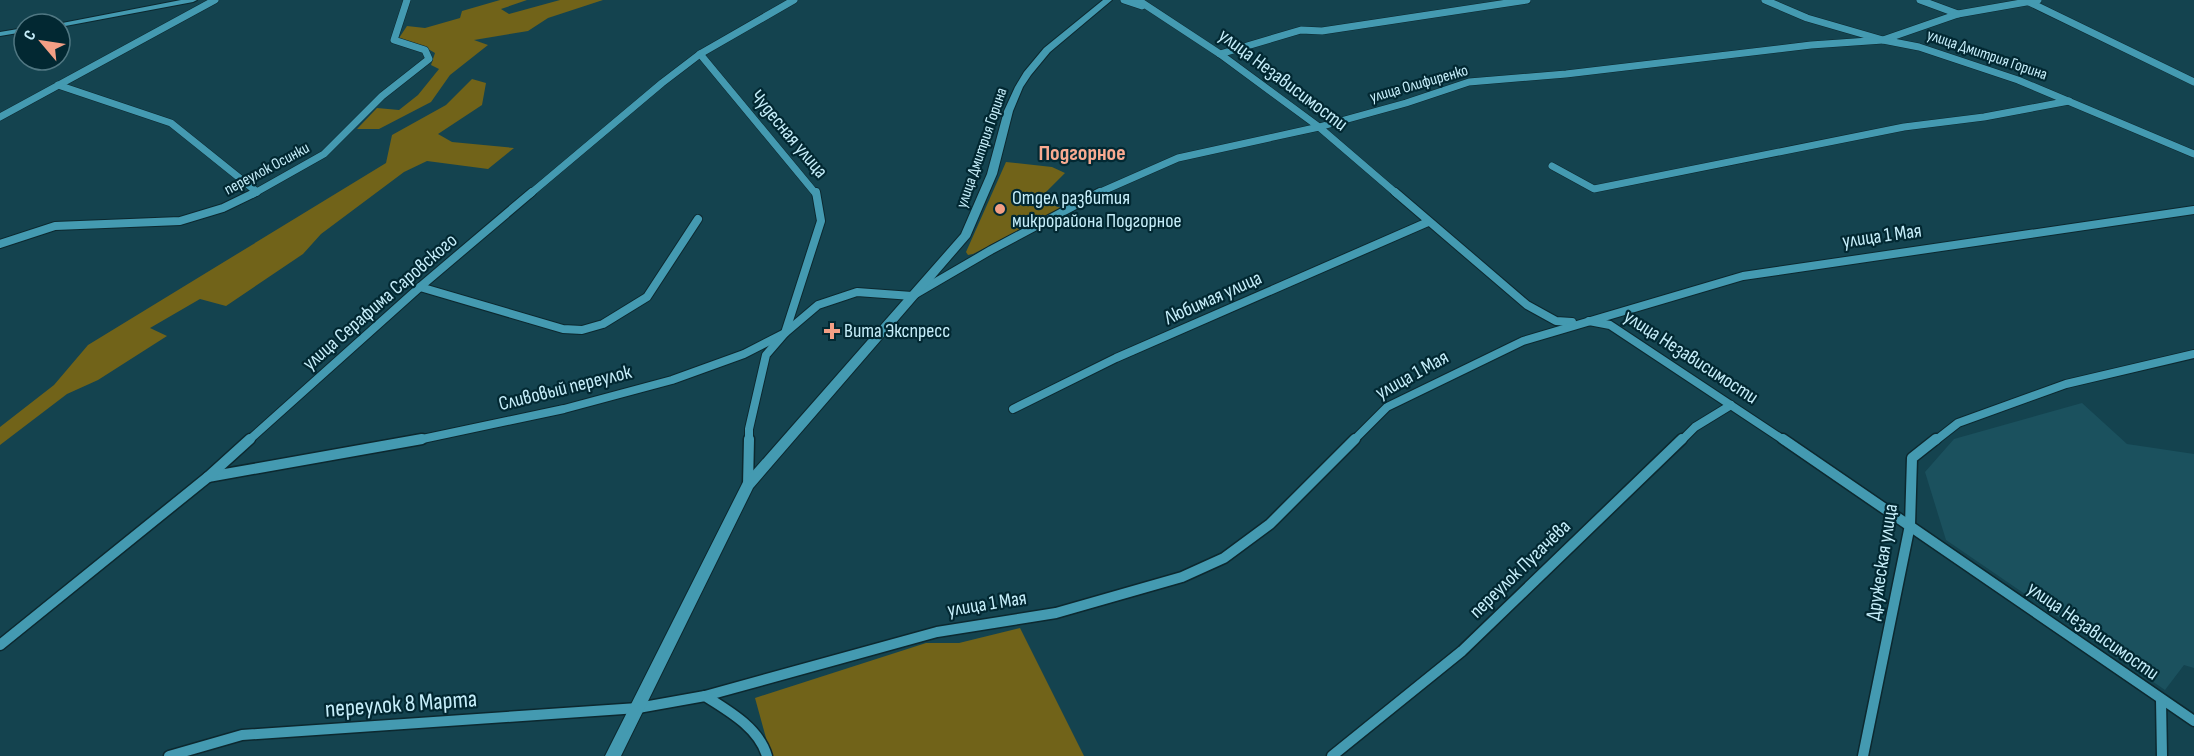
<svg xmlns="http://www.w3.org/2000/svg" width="2194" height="756" viewBox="0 0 2194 756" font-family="'Sofia Sans Condensed',sans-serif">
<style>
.built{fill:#1b515e}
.green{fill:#716319}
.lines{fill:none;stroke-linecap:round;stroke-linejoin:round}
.minor-far2-casing{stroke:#0c282f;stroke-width:8}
.minor-far1-casing{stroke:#0c282f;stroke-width:10}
.minor-casing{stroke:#0c282f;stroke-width:13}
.tertiary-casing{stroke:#0c282f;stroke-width:2}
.minor-far2{stroke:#449ab1;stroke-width:7}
.minor-far1{stroke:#449ab1;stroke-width:8}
.minor{stroke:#449ab1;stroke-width:10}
.tertiary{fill:#449ab1;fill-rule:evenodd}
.poi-dot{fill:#f39f85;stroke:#022832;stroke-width:2}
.labels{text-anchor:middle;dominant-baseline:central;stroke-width:4.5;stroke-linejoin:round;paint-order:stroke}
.far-street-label{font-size:16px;fill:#c6eefa;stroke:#022832}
.street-label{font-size:20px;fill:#c6eefa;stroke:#022832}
.poi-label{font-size:20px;fill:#c6eefa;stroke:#022832;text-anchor:start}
.far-district-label{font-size:22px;font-weight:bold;fill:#f9aa91;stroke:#022832}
.near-street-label{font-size:24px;fill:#c6eefa;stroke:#022832}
</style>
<rect width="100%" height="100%" fill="#14434f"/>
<path class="built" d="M2082,403L2127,444L2194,454V668L2184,665L2165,690L1946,540L1925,472L1954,439Z"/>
<g class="green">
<path d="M500,0H527L501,9L509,14L560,0H603L548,18L528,31L474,40L488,45L450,75L431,102L379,129H357L377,108L399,110L418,95L439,69L431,65L435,53L423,46L399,38L407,26L425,28L460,18L462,11Z"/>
<path d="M472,79L486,83L482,105L438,134L452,142L514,148L488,169L427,161L404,172L321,234L303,254L226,306L200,299L150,328L167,336L98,380L67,394L0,445V427L54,385L88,345L386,163L392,135L446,105Z"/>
<path d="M1006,162L1052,167L1065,173L1038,200L1061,208L973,254L968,255L966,252Z"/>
<path d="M1020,628L1084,756H771L755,698L926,643H959Z"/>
</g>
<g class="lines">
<g class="minor-far2-casing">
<g id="minor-far2">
<path d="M1124,0L1142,6"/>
<path d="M1138,0L1220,54L1319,127L1397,194"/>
<path d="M1765,0L1807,18L1883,40L1919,47L2018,80L2194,154"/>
<path d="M1920,0L1958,14"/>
<path d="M2029,2L2194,82"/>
<path d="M700,54L816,194"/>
<path d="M1220,54L1301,30L1322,31L1527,0"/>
<path d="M58,85L171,123L257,192"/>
<path d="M0,117L215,0"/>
<path d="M1552,166L1594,189L1904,127L1984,117L2069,101"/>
<path d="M253,194L324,154L382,96L429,59L425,50L394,40L407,0"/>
<path d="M530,194L662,83L700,54L794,0"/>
<path d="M1096,194L1178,158L1319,127L1406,103L1469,82L1566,74L1811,45L1883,40L1958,14L2038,0"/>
</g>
</g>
<g class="minor-far1-casing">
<g id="minor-far1">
<path d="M1395,192L1527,305L1556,321L1572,322"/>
<path d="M0,244L55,226L180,221L223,208L256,192"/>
<path d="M420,287L563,329L582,330L603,324L647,297L698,219"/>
<path d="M1589,321L1610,325L1785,441"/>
<path d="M1013,409L1116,358L1428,222"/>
<path d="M248,441L420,287L532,192"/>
<path d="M413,441L564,409L672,380L744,354L785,333L818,305L857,292L912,296L991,250L1100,192"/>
<path d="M749,441V429L766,355L785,333L821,221L816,192"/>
<path d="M1353,441L1387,407L1523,341L1743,276L2194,210"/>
<path d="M1681,441L1695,427L1731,405"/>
<path d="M1935,441L1958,423L2066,384L2194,354"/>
</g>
</g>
<g class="minor-casing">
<g id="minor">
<path d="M1783,439L2194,721"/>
<path d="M208,477L422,439"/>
<path d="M748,485L749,439"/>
<path d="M0,645L208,477L250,439"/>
<path d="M705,696L937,632L1056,613L1182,577L1224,558L1270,524L1355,439"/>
<path d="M2161,700L2162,756"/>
<path d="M169,756L242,735L638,708L705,696C729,711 759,728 767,756"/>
<path d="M1332,756L1462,651L1682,439"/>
<path d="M1863,756L1910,525L1912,458L1936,439"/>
</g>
</g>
<g class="tertiary-casing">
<g id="tertiary">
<path d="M181,0H197L193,2L60,27V24H57Z"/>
<path d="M1103,0H1112L1050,52L1031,75L1023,87L1013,111L997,174L970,237L753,488L621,756H605L743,482L961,234L987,174L1004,111L1015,87L1024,72L1044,48Z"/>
<path d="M24,28V32L0,36V32Z"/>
</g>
</g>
<use href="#minor-far2" class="minor-far2"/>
<use href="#minor-far1" class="minor-far1"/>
<use href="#minor" class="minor"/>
<use href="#tertiary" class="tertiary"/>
</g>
<g class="poi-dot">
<circle cx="1000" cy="209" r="6"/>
<path d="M829 322h6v6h6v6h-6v6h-6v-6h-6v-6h6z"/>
</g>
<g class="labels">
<g class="far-street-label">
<text transform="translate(1987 55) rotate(19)">улица Дмитрия Горина</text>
<text transform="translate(1419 84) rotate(-16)">улица Олифиренко</text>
<text transform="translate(982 148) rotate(-71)">улица Дмитрия Горина</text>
<text transform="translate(267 169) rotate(-28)">переулок Осинки</text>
</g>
<g class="street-label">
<text transform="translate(1283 80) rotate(37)">улица Независимости</text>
<text transform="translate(789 134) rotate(50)">Чудесная улица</text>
<text transform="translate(1882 236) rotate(-8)">улица 1 Мая</text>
<text transform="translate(1213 298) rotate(-24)">Любимая улица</text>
<text transform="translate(380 302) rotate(-41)">улица Серафима Саровского</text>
<text transform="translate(1691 357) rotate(33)">улица Независимости</text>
<text transform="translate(1412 375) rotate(-29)">улица 1 Мая</text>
<text transform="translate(565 388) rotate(-14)">Сливовый переулок</text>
<text transform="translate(1882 562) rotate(-81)">Дружеская улица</text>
<text transform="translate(1520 569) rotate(-44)">переулок Пугачёва</text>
<text transform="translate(987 604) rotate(-9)">улица 1 Мая</text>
<text transform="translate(2093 631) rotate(35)">улица Независимости</text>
</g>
<g class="poi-label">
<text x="1012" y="198">Отдел развития<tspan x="1012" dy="23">микрорайона Подгорное</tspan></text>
<text x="844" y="331">Вита Экспресс</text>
</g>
<g class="far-district-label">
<text x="1082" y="153">Подгорное</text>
</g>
<g class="near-street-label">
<text transform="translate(401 704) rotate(-4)">переулок 8 Марта</text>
</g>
</g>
<g transform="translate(42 42) rotate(299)"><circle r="28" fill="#022832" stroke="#507782" stroke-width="1.5"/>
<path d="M0-4.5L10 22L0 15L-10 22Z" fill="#f39f85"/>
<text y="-9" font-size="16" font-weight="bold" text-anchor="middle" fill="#c6eefa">С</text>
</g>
</svg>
